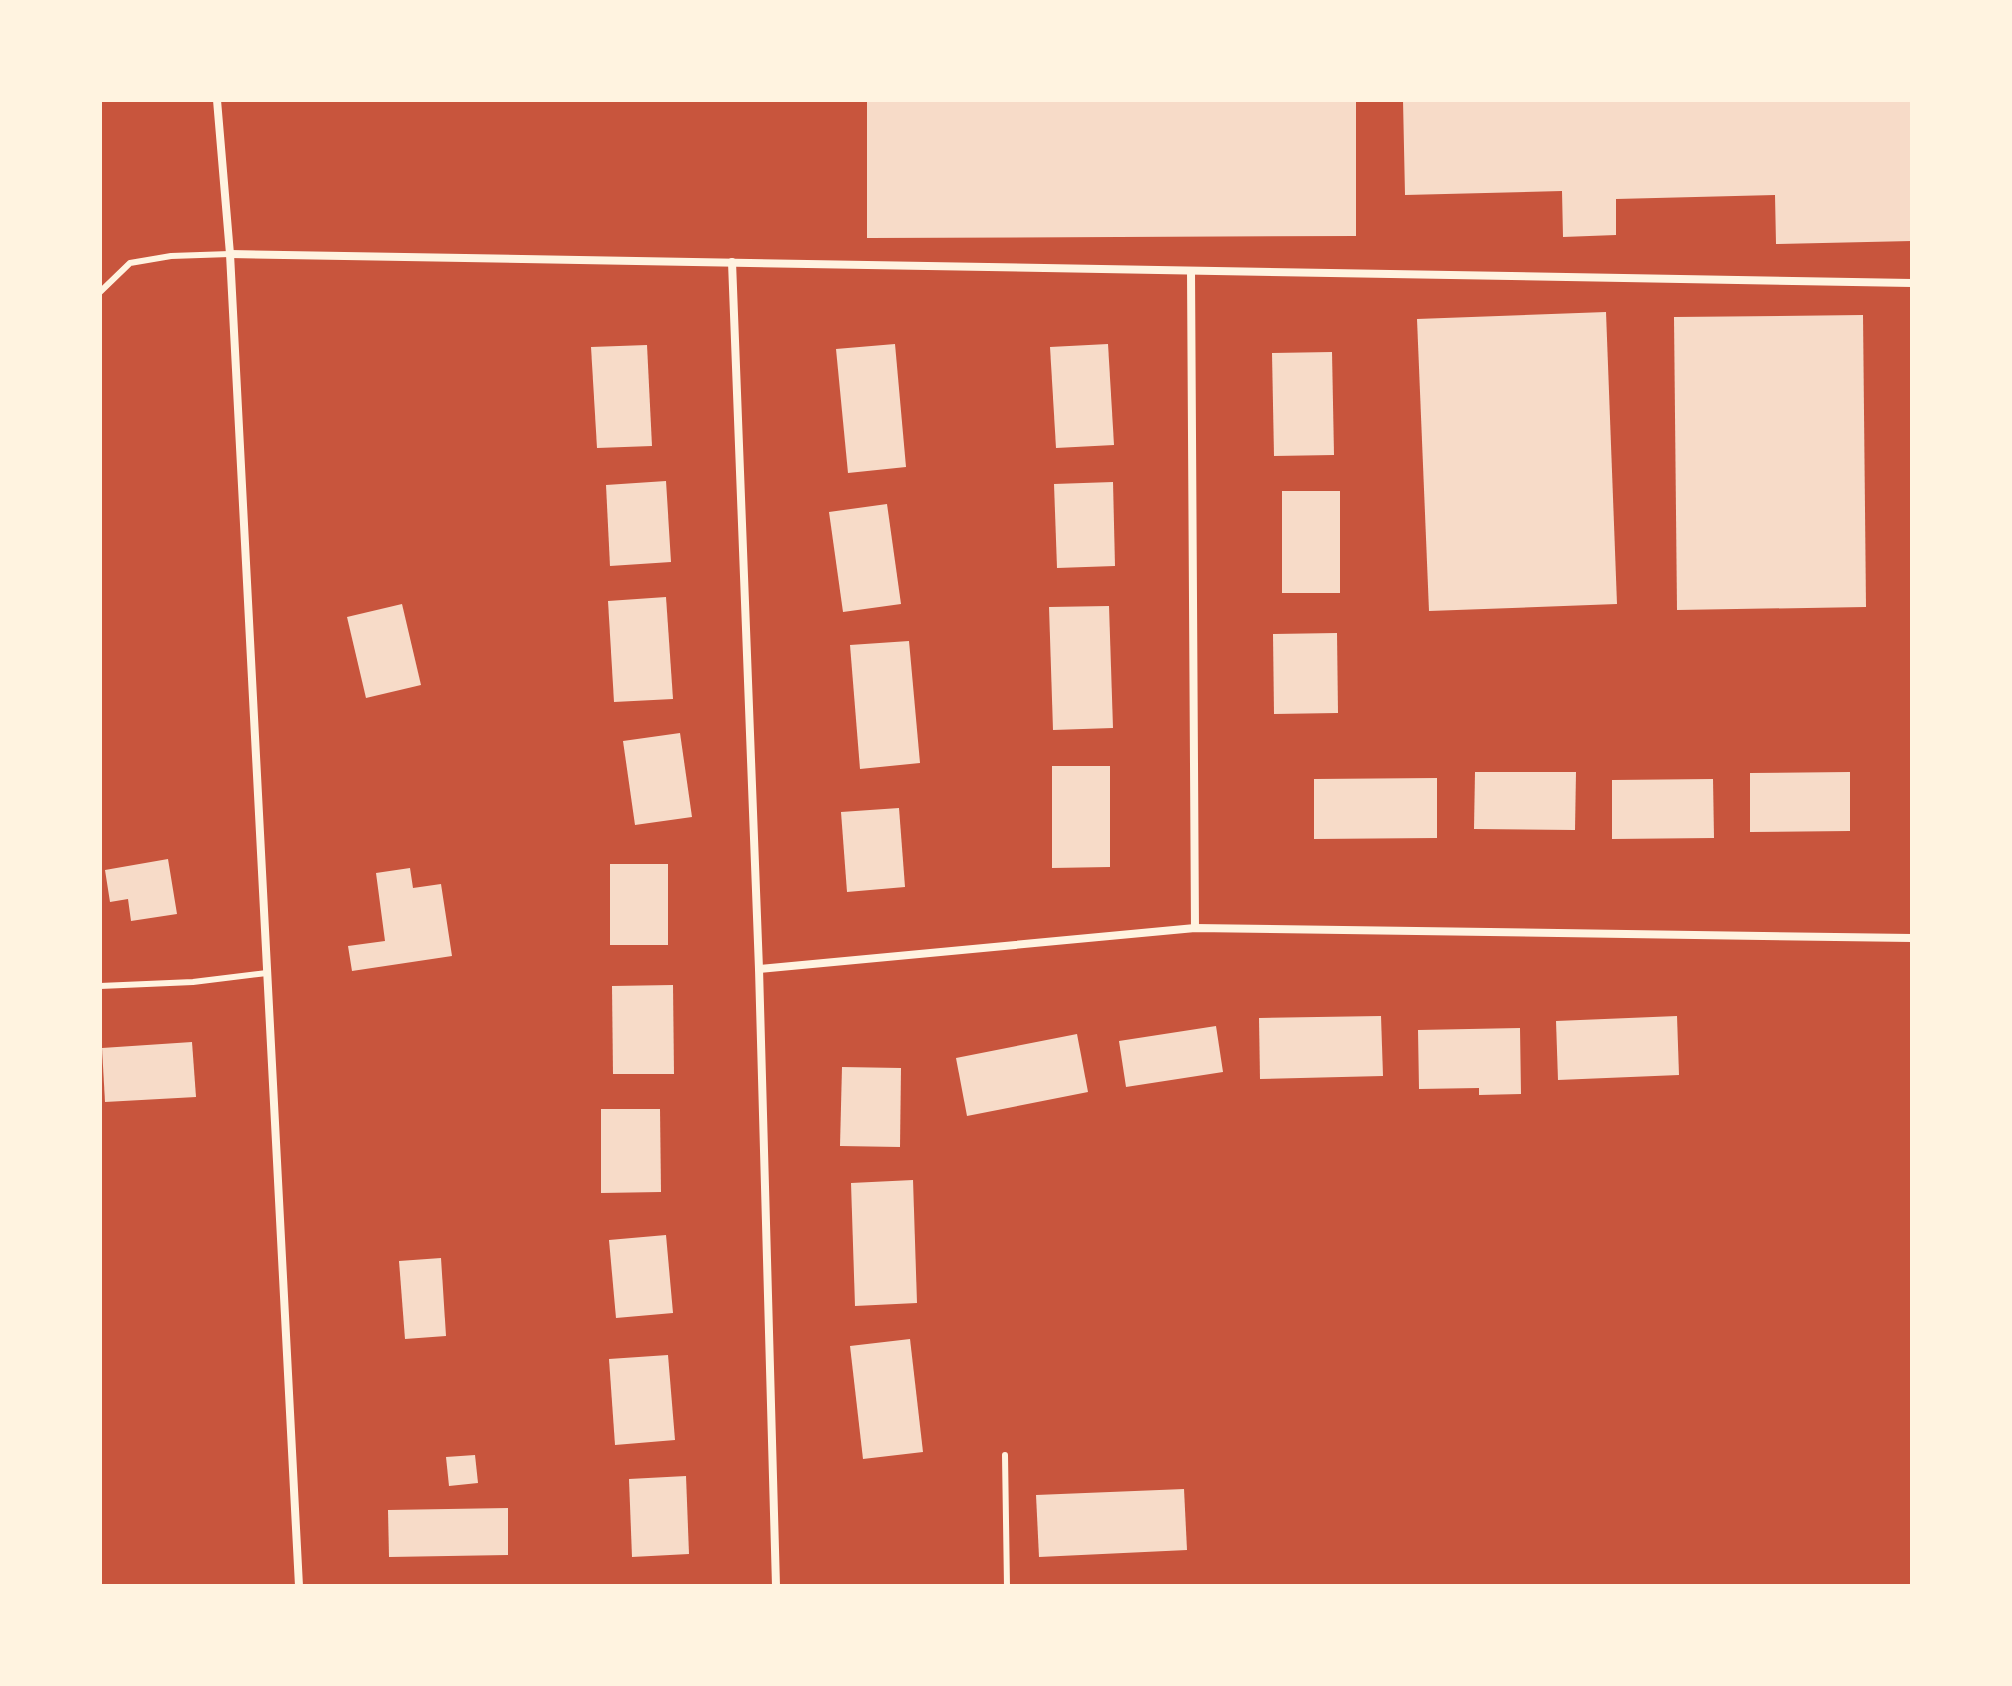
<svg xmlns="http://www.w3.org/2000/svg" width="2012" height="1686" viewBox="0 0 2012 1686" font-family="'IBM Plex Serif',serif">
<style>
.building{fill:#f7dbc8}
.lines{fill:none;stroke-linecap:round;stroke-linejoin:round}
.service{stroke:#fff3e0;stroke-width:6}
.minor{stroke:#fff3e0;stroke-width:8}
</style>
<rect width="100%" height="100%" fill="#c8553d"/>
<g class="building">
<path d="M867,100H1356V236L867,238Z"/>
<path d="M1403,100H1912V241L1776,244L1775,195L1616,199V235L1563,237L1562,191L1405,195Z"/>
<path d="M1606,312L1617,604L1429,611L1417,319Z"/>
<path d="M1863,315L1866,607L1677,610L1674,317Z"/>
<path d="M895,344L906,467L848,473L836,349Z"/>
<path d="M1108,344L1114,445L1056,448L1050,347Z"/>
<path d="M647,345L652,446L597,448L591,347Z"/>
<path d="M1332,352L1334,455L1274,456L1272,353Z"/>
<path d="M666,481L671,562L610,566L606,485Z"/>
<path d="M1113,482L1115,566L1057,568L1054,484Z"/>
<rect x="1282" y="491" width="58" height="102"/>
<path d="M887,504L901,604L843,612L829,512Z"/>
<path d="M666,597L673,699L614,702L608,601Z"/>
<path d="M402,604L421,685L366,698L347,617Z"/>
<path d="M1109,606L1113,728L1053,730L1049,607Z"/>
<path d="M1337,633L1338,713L1274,714L1273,634Z"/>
<path d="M909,641L920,763L860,769L850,645Z"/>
<path d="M680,733L692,817L635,825L623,741Z"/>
<path d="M1052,766H1110V867L1052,868Z"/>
<path d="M1475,772H1576L1575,830L1474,829Z"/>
<path d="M1850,772V831L1750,832V773Z"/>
<path d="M1437,778V838L1314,839V779Z"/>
<path d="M1713,779L1714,838L1612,839V780Z"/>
<path d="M899,808L905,887L847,892L841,812Z"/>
<path d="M168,859L177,914L131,921L128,899L110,902L105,870Z"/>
<rect x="610" y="864" width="58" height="81"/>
<path d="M410,868L413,888L441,884L452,956L352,971L348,946L385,941L376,873Z"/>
<path d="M673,985L674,1074H613L612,986Z"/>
<path d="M1381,1016L1383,1076L1260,1079L1259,1018Z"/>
<path d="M1677,1016L1679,1075L1558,1080L1556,1021Z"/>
<path d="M1216,1026L1223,1072L1126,1087L1119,1041Z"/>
<path d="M1520,1028L1521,1094L1479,1095V1088L1419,1089L1418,1030Z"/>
<path d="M1077,1034L1088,1092L967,1116L956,1058Z"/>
<path d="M192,1042L196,1097L105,1102L102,1048Z"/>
<path d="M842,1067L901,1068L900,1147L840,1146Z"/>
<path d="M601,1109H660L661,1192L601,1193Z"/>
<path d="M913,1180L917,1303L855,1306L851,1183Z"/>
<path d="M666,1235L673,1313L616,1318L609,1240Z"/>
<path d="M441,1258L446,1336L405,1339L399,1261Z"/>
<path d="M910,1339L923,1452L863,1459L850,1346Z"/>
<path d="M668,1355L675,1440L615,1445L609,1359Z"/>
<path d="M475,1455L478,1483L449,1486L446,1457Z"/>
<path d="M686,1476L689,1554L632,1557L629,1479Z"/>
<path d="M1184,1489L1187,1550L1039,1557L1036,1495Z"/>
<path d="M508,1508V1555L389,1557L388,1510Z"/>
</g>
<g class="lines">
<g class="service">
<path d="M100,292L130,263L171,256L230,254"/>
<path d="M100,986L193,982L267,973"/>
<path d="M1005,1455L1007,1586"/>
</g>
<g class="minor">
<path d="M217,100L230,254L299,1586"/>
<path d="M230,254L1912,283"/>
<path d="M732,262L759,969L776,1586"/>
<path d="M1191,271L1195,928"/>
<path d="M759,969L1195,928L1912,938"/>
</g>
</g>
<rect width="2012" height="1686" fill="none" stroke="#fff3e0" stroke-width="204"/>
</svg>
